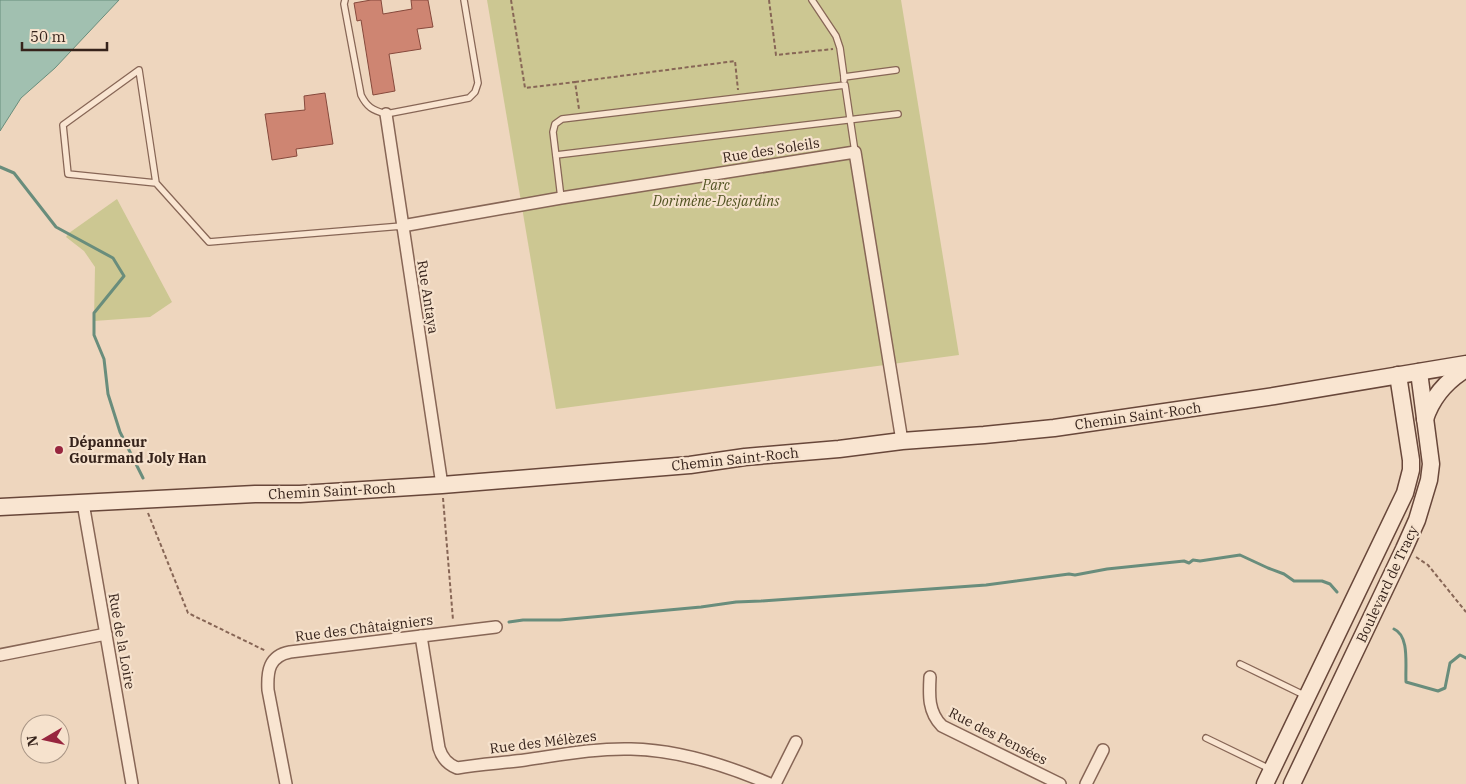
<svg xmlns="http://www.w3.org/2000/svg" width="1466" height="784" viewBox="0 0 1466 784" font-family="'IBM Plex Serif',serif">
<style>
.green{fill:#ccc792}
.water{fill:#a1c0b0;stroke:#698d7c}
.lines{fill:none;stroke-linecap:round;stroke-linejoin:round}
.stream{stroke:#698d7c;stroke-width:3}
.building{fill:#ce8572;stroke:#86493c}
.lane-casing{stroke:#876656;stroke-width:8}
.street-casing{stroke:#876656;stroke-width:14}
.secondary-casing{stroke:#68473a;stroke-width:19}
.path{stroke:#876656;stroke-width:2;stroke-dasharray:4 2.5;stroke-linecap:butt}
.lane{stroke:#f9e5d1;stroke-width:5.5}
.street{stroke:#f9e5d1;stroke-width:11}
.secondary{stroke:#f9e5d1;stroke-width:16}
.poi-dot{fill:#97253e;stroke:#f6e2cd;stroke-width:2}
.labels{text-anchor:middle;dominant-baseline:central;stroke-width:4.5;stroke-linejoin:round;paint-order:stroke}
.street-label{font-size:14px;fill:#36231b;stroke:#f6e2cd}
.park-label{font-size:14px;font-style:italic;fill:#515321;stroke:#f6e2cd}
.poi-label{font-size:14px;font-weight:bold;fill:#36231b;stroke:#f6e2cd;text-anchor:start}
</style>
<rect width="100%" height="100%" fill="#eed6be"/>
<g class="green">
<path d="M487,0H901L959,355L556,409Z"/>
<path d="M117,199L172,302L150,317L94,321L95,267L84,251L66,237L69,233Z"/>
</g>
<path class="water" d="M0,0H119L55,68L21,98L0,131Z"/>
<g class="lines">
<g class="stream">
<path d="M0,167L14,173L56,227L113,258L124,276L94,313V335L104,359L108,394L120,432L143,478"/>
<path d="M509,622L523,620H560L701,607L736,602L761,601L986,585L1069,574L1075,575L1107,569L1184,561L1189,563L1193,560L1200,561L1240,555L1268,568L1284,574L1294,581H1322L1330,584L1337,592"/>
<path d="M1394,629C1410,636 1405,666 1406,682L1438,691L1445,688L1450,663L1460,655L1466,658"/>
</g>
</g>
<g class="building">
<path d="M371,0H381L383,14L412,9L411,0H428L433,27L417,29L421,49L389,54L395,91L373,95L361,20L357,21L354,3Z"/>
<path d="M325,93L333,144L296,149L297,156L272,160L265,114L305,110L304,96Z"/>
</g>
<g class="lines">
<g class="lane-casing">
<g id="lane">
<path d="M345,0L344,4L361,95C367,107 372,110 386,114L469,98L475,92L478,83L464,0"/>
<path d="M812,0L836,36L840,48L844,77"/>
<path d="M844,80V77L896,70"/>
<path d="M556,155L898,114"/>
<path d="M156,183L139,70L63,125L68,174L156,183L209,242L402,226"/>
<path d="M561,198L553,132L555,124L562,119L845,85L855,152"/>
<path d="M1240,664L1306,696"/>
<path d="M1206,738L1270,769"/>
</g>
</g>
<g class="street-casing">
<g id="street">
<path d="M386,114L442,485"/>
<path d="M402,226L561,198L855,152L902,441"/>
<path d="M83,503L132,784"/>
<path d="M421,636L439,748C442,758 447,764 457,768C479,764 502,763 525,760C560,755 595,748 631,749C679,750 726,765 770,784"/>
<path d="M0,655L106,634"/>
<path d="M930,677C929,695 928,712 942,726L1060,784"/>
<path d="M286,784L268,690C267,671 269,656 290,652L496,627"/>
<path d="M775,784L796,742"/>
<path d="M1086,784L1103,750"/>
</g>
</g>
<g class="secondary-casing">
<g id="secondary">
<path d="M1425,419C1432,398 1446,381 1466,369"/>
<path d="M0,507L255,494H300L442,485L690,465L745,457L839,449L902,441L984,435L1054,428L1274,396L1466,364"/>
<path d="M1265,784L1405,493L1411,470V460L1398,375"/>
<path d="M1292,784L1404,549L1417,520L1429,480L1431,464L1419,372"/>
</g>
</g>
<g class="path">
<path d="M511,0L525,88L575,82L579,109"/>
<path d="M769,0L776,55L833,49"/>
<path d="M575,82L735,61L738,90"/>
<path d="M443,498L453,620"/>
<path d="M148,513L188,613L266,651"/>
<path d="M1416,557L1428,565L1466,612"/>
</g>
<use href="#lane" class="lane"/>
<use href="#street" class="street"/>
<use href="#secondary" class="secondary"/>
</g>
<circle class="poi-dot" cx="59" cy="450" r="5"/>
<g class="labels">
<g class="street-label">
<text transform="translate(771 150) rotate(-9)">Rue des Soleils</text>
<text transform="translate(428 297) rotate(81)">Rue Antaya</text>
<text transform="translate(1138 416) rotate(-8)">Chemin Saint-Roch</text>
<text transform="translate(735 459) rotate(-6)">Chemin Saint-Roch</text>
<text transform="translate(332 491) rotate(-3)">Chemin Saint-Roch</text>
<text transform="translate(1387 584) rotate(-65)">Boulevard de Tracy</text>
<text transform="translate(364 628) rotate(-7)">Rue des Châtaigniers</text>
<text transform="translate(122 641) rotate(80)">Rue de la Loire</text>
<text transform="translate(998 736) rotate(27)">Rue des Pensées</text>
<text transform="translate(543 742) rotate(-7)">Rue des Mélèzes</text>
</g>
<g class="park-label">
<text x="716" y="185">Parc<tspan x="716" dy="16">Dorimène-Desjardins</tspan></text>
</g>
<g class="poi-label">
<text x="69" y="442">Dépanneur<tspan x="69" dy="16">Gourmand Joly Han</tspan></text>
</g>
</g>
<g transform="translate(45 739) rotate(261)"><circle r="24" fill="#f6e2cd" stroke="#a99686"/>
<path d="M0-4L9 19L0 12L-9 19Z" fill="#97253e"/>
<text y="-8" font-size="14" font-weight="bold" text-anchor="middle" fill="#36231b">N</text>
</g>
<path d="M22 42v8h85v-8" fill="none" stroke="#36231b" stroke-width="2.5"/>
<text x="30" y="42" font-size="15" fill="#36231b" stroke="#f6e2cd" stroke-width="4" paint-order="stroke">50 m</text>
</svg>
